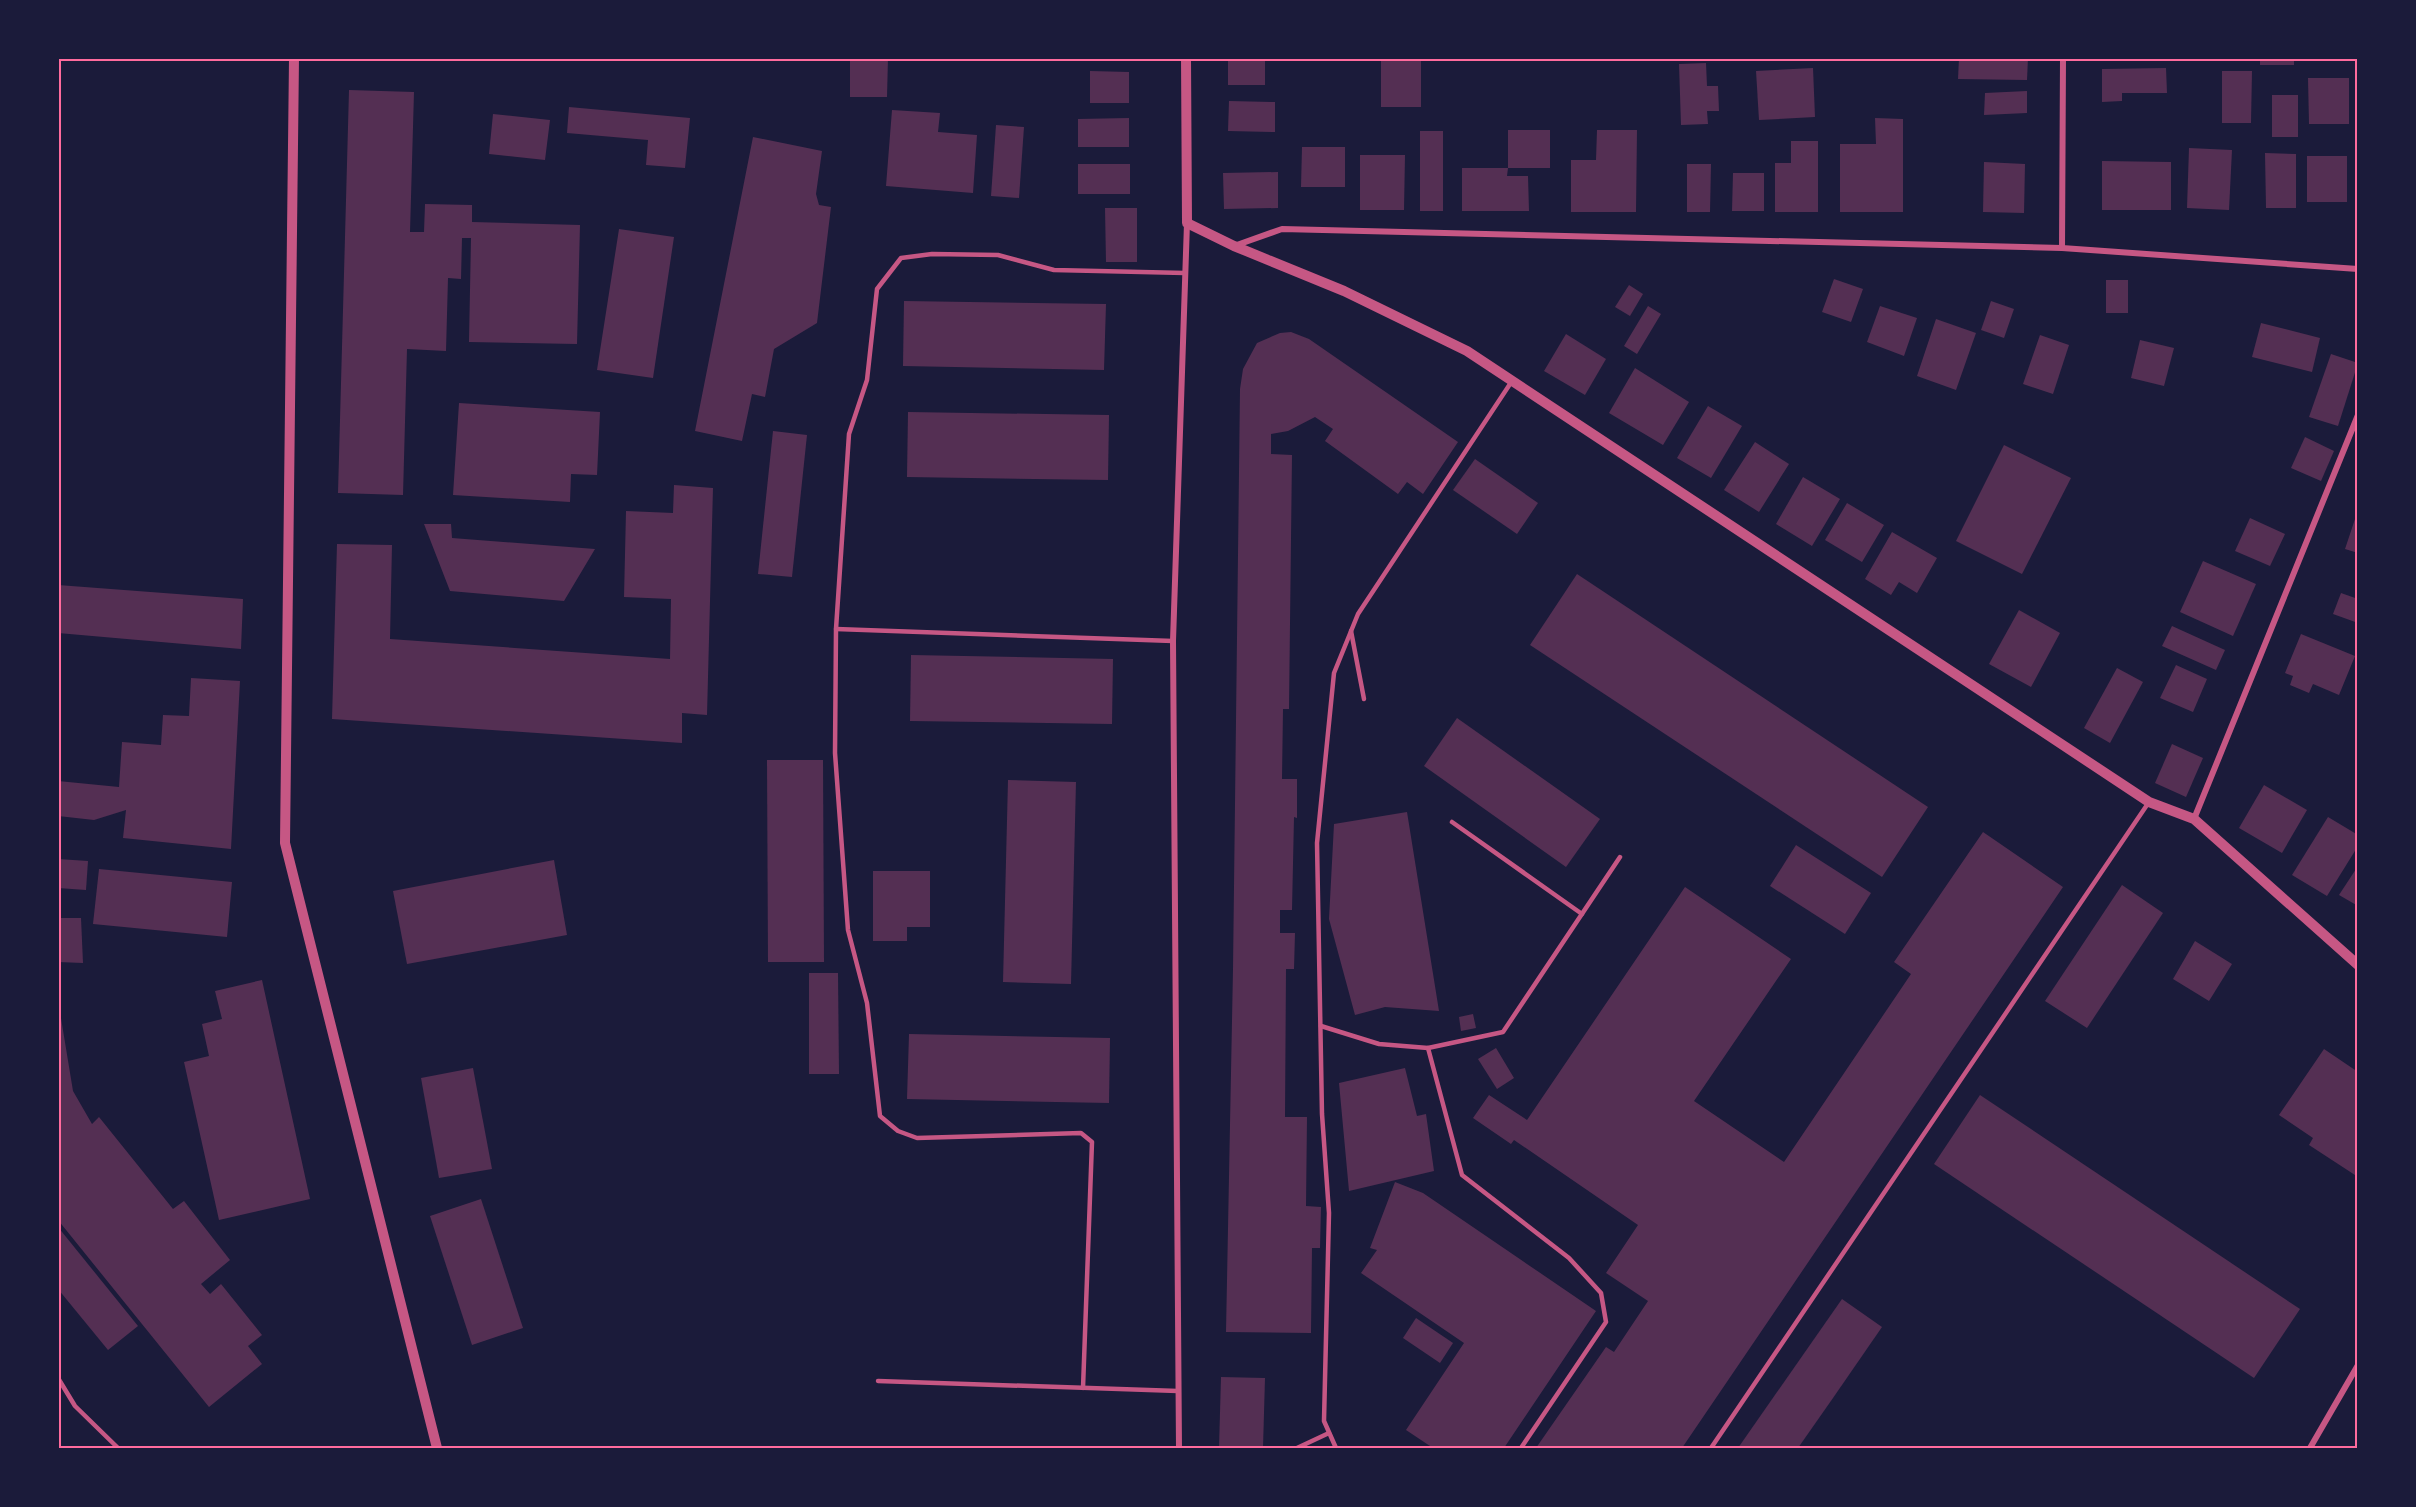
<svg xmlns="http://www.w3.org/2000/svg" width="2416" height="1507" viewBox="0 0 2416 1507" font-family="Literata,serif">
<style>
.building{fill:#542f53}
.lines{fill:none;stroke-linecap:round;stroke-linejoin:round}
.service{stroke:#c65784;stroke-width:4.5}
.minor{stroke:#c65784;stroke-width:6}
.tertiary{stroke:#c65784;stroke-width:10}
.neatline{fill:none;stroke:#ff6b9d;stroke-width:2}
</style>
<rect width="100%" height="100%" fill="#1b1b3a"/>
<g class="building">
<path d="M850,58H888L887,97H850Z"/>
<rect x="1228" y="58" width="37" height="27"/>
<path d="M1959,58H2028L2027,80L1958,79Z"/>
<rect x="2260" y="58" width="34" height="7"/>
<rect x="1381" y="61" width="40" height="46"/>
<path d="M1706,63L1707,86H1718L1719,111H1707L1708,124L1681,125L1679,64Z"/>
<path d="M1813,68L1815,117L1759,120L1756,71Z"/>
<path d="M2166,68L2167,93H2122V101L2102,102V69Z"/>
<path d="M1090,71L1129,72V103H1090Z"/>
<path d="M2222,71H2252L2251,123H2222Z"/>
<path d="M2308,78H2349V124H2309Z"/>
<path d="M349,90L414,92L410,232H424L425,204L472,205V222L580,225L577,344L469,342L471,238H462L461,279L448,278L446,351L407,349L403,495L338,493Z"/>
<path d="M2027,91V113L1984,115L1985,93Z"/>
<rect x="2272" y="95" width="26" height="42"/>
<path d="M1229,101L1275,102V132L1228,131Z"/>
<path d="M569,107L690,118L685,168L646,165L648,140L567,133Z"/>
<path d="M892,110L940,113L938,132L977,135L973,193L886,186Z"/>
<path d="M493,114L550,120L545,160L489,154Z"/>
<path d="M1129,118V147H1078V119Z"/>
<path d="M1875,118L1903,119V212H1840V144H1876Z"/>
<path d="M996,125L1024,127L1019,198L991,196Z"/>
<path d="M1508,130H1550V168H1508L1507,176H1528L1529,211H1462V168H1508Z"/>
<path d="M1597,130H1637L1636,212H1571V160H1596Z"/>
<rect x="1420" y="131" width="23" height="80"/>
<path d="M753,137L822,151L816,194L819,205L831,207L817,323L774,349L765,397L752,394L742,441L695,431Z"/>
<path d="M1791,141H1818V212H1775V163H1791Z"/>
<path d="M1302,147H1345V187H1301Z"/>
<path d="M2189,148L2232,150L2229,210L2187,208Z"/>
<path d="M2265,153L2296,154V208H2266Z"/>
<path d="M1360,155H1405L1404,210H1360Z"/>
<rect x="2307" y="156" width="40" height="46"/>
<path d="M2102,161L2171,162V210H2102Z"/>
<path d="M1984,162L2025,164L2024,213L1983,212Z"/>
<rect x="1078" y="164" width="52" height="30"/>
<path d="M1687,164H1711L1710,212H1687Z"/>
<path d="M1278,172V208L1224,209L1223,173Z"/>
<path d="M1733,173H1764V211H1732Z"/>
<path d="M1105,208H1137V262H1106Z"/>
<path d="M619,229L674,237L653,378L597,370Z"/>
<path d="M1834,279L1863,289L1851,322L1822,312Z"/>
<rect x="2106" y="280" width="22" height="33"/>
<path d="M1629,285L1643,294L1630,316L1615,307Z"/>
<path d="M904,301L1106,304L1104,370L903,366Z"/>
<path d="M1991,301L2014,309L2004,338L1981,330Z"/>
<path d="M1648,306L1661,314L1637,354L1624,346Z"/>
<path d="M1880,306L1917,318L1904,356L1867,342Z"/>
<path d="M1936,319L1976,333L1956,390L1917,376Z"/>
<path d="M2261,323L2320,338L2312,372L2252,357Z"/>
<path d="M1291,332L1309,339L1458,442L1423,494L1407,482L1398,494L1325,441L1333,429L1315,417L1288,431L1271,434V454L1292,455L1289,709H1283L1282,779H1297V818L1294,817L1292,910H1280V933H1295L1294,969H1286L1285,1117H1307L1306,1206L1321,1207L1320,1248H1312L1311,1333L1226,1332L1233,969L1240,389L1243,369L1257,343L1280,333Z"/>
<path d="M1566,334L1606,359L1585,395L1544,371Z"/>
<path d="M2040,335L2069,345L2053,394L2023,384Z"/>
<path d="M2140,340L2174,348L2164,386L2131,378Z"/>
<path d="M2331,354L2358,363L2338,426L2309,417Z"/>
<path d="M1635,368L1689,402L1663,445L1609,413Z"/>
<path d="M459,403L600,412L597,475L571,474L570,502L453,495Z"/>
<path d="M1708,406L1742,426L1711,478L1677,458Z"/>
<path d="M908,412L1109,415L1108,480L907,477Z"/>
<path d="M773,431L807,435L792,577L758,574Z"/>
<path d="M2305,437L2334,451L2321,481L2291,468Z"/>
<path d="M1755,442L1789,464L1759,512L1724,490Z"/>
<path d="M2004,445L2071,478L2022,574L1956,541Z"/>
<path d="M1475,459L1538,503L1517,534L1453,490Z"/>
<path d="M1803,477L1840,499L1812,546L1776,524Z"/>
<path d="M674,485L713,488L707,715L682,713V743L332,719L337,544L392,545L390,639L670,659L671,599L624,597L626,511L673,513Z"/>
<path d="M1847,503L1884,525L1862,562L1825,540Z"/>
<path d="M2250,518L2285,534L2270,566L2235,551Z"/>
<path d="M2355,519L2358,520V553L2345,549Z"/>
<path d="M424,524H451L452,538L595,549L564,601L450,591Z"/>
<path d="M1892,532L1937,558L1917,593L1899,582L1891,595L1865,579Z"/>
<path d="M2203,561L2256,584L2233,636L2180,612Z"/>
<path d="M1577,574L1928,807L1882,877L1530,645Z"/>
<path d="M58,585L243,599L241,649L58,633Z"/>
<path d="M2341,593L2358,599V623L2333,614Z"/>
<path d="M2019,610L2060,633L2031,687L1989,664Z"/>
<path d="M2172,626L2225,650L2216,670L2162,646Z"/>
<path d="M2301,634L2355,656L2339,695L2313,684L2309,693L2290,685L2293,676L2285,673Z"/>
<path d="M911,655L1113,659L1112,724L910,721Z"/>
<path d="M2176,665L2207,679L2193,712L2160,698Z"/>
<path d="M2117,668L2143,682L2110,743L2084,728Z"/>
<path d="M191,678L240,681L231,849L123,838L126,810L94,820L58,816V781L119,787L122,742L161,745L163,715L189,716Z"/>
<path d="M1457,718L1600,819L1566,867L1424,766Z"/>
<path d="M2172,744L2203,758L2186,797L2155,783Z"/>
<path d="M767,760H823L824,962H768Z"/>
<path d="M1008,780L1076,782L1071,984L1003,982Z"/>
<path d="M2264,785L2307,810L2282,853L2239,828Z"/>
<path d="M1407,812L1439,1011L1385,1007L1355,1015L1329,919L1334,824Z"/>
<path d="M2328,817L2358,835V846L2327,896L2292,875Z"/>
<path d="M1983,832L2063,887L1682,1448H1536L1606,1347L1614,1352L1648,1301L1606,1273L1638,1225L1514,1140L1511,1144L1473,1118L1489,1095L1527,1120L1685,887L1791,959L1694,1101L1784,1162L1911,974L1894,962Z"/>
<path d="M1796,845L1871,893L1845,934L1770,886Z"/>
<path d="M58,859L88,861L86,890L58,888Z"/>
<path d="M554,860L567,935L407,964L393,891Z"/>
<path d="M2358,866V906L2339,895Z"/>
<path d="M99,869L232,882L227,937L93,924Z"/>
<path d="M873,871H930V927H907V941H873Z"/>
<path d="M2122,885L2163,913L2087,1028L2045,1001Z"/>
<path d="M58,918H81L83,963L58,962Z"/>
<path d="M2195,941L2232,964L2209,1001L2173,979Z"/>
<path d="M809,973H838L839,1074H809Z"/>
<path d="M262,980L310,1199L219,1220L184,1062L209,1056L202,1024L222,1019L215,991Z"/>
<path d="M60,1012L73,1091L92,1124L99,1117L173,1209L184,1201L230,1260L201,1284L210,1294L221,1284L262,1335L248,1346L262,1364L209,1407L58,1220Z"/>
<path d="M1473,1014L1476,1028L1461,1031L1459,1017Z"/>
<path d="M909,1034L1110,1038L1109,1103L907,1099Z"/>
<path d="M1496,1048L1514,1078L1497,1089L1478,1059Z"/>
<path d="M2324,1049L2358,1072V1177L2309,1145L2313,1138L2279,1115Z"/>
<path d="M473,1068L492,1169L439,1178L421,1078Z"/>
<path d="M1405,1068L1417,1116L1426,1114L1434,1171L1349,1191L1339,1083Z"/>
<path d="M1980,1095L2300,1309L2254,1378L1934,1164Z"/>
<path d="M1395,1182L1423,1193L1596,1311L1504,1448H1433L1406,1430L1464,1343L1361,1273L1377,1250L1370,1248Z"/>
<path d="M481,1199L523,1328L472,1345L430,1216Z"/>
<path d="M58,1227L138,1326L108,1350L58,1289Z"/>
<path d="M1842,1299L1882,1327L1833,1398L1798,1448H1738Z"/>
<path d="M1416,1318L1453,1343L1440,1363L1403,1338Z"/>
<path d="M1221,1377L1265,1378L1263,1448H1219Z"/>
</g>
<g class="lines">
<g class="service">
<path d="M836,629L1173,641"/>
<path d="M1351,631L1364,699"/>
<path d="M1452,822L1582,914"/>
<path d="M1321,1026L1379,1044L1428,1048L1503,1032L1620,857"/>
<path d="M1428,1048L1462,1175L1569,1258L1601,1293L1606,1322L1521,1448"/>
<path d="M58,1378L75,1406L118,1448"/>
<path d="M878,1381L1178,1391"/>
<path d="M1083,1388L1092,1142L1081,1133L917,1138L898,1131L880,1116L867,1003L848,930L835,753L836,629L849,434L867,380L877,289L901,258L932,254L998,255L1054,270L1185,273"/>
<path d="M1297,1448L1329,1433"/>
<path d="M1336,1448L1324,1421L1329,1213L1322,1114L1317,843L1334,673L1358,614L1512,381"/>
<path d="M1711,1448L2149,802"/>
</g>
<g class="minor">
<path d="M1234,246L1282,229L2062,248L2358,269"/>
<path d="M2062,248L2063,58"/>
<path d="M2194,819L2358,415"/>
<path d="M1179,1448L1173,641L1187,223"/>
<path d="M2310,1448L2358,1365"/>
</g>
<g class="tertiary">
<path d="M294,58L285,843L437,1448"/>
<path d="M1186,58L1187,223L1234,246L1344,291L1467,351L2149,802L2194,819L2358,965"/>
</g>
</g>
<rect width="2416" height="1507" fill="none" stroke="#1b1b3a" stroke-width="120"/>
<rect x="60" y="60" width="2296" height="1387" class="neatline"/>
</svg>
